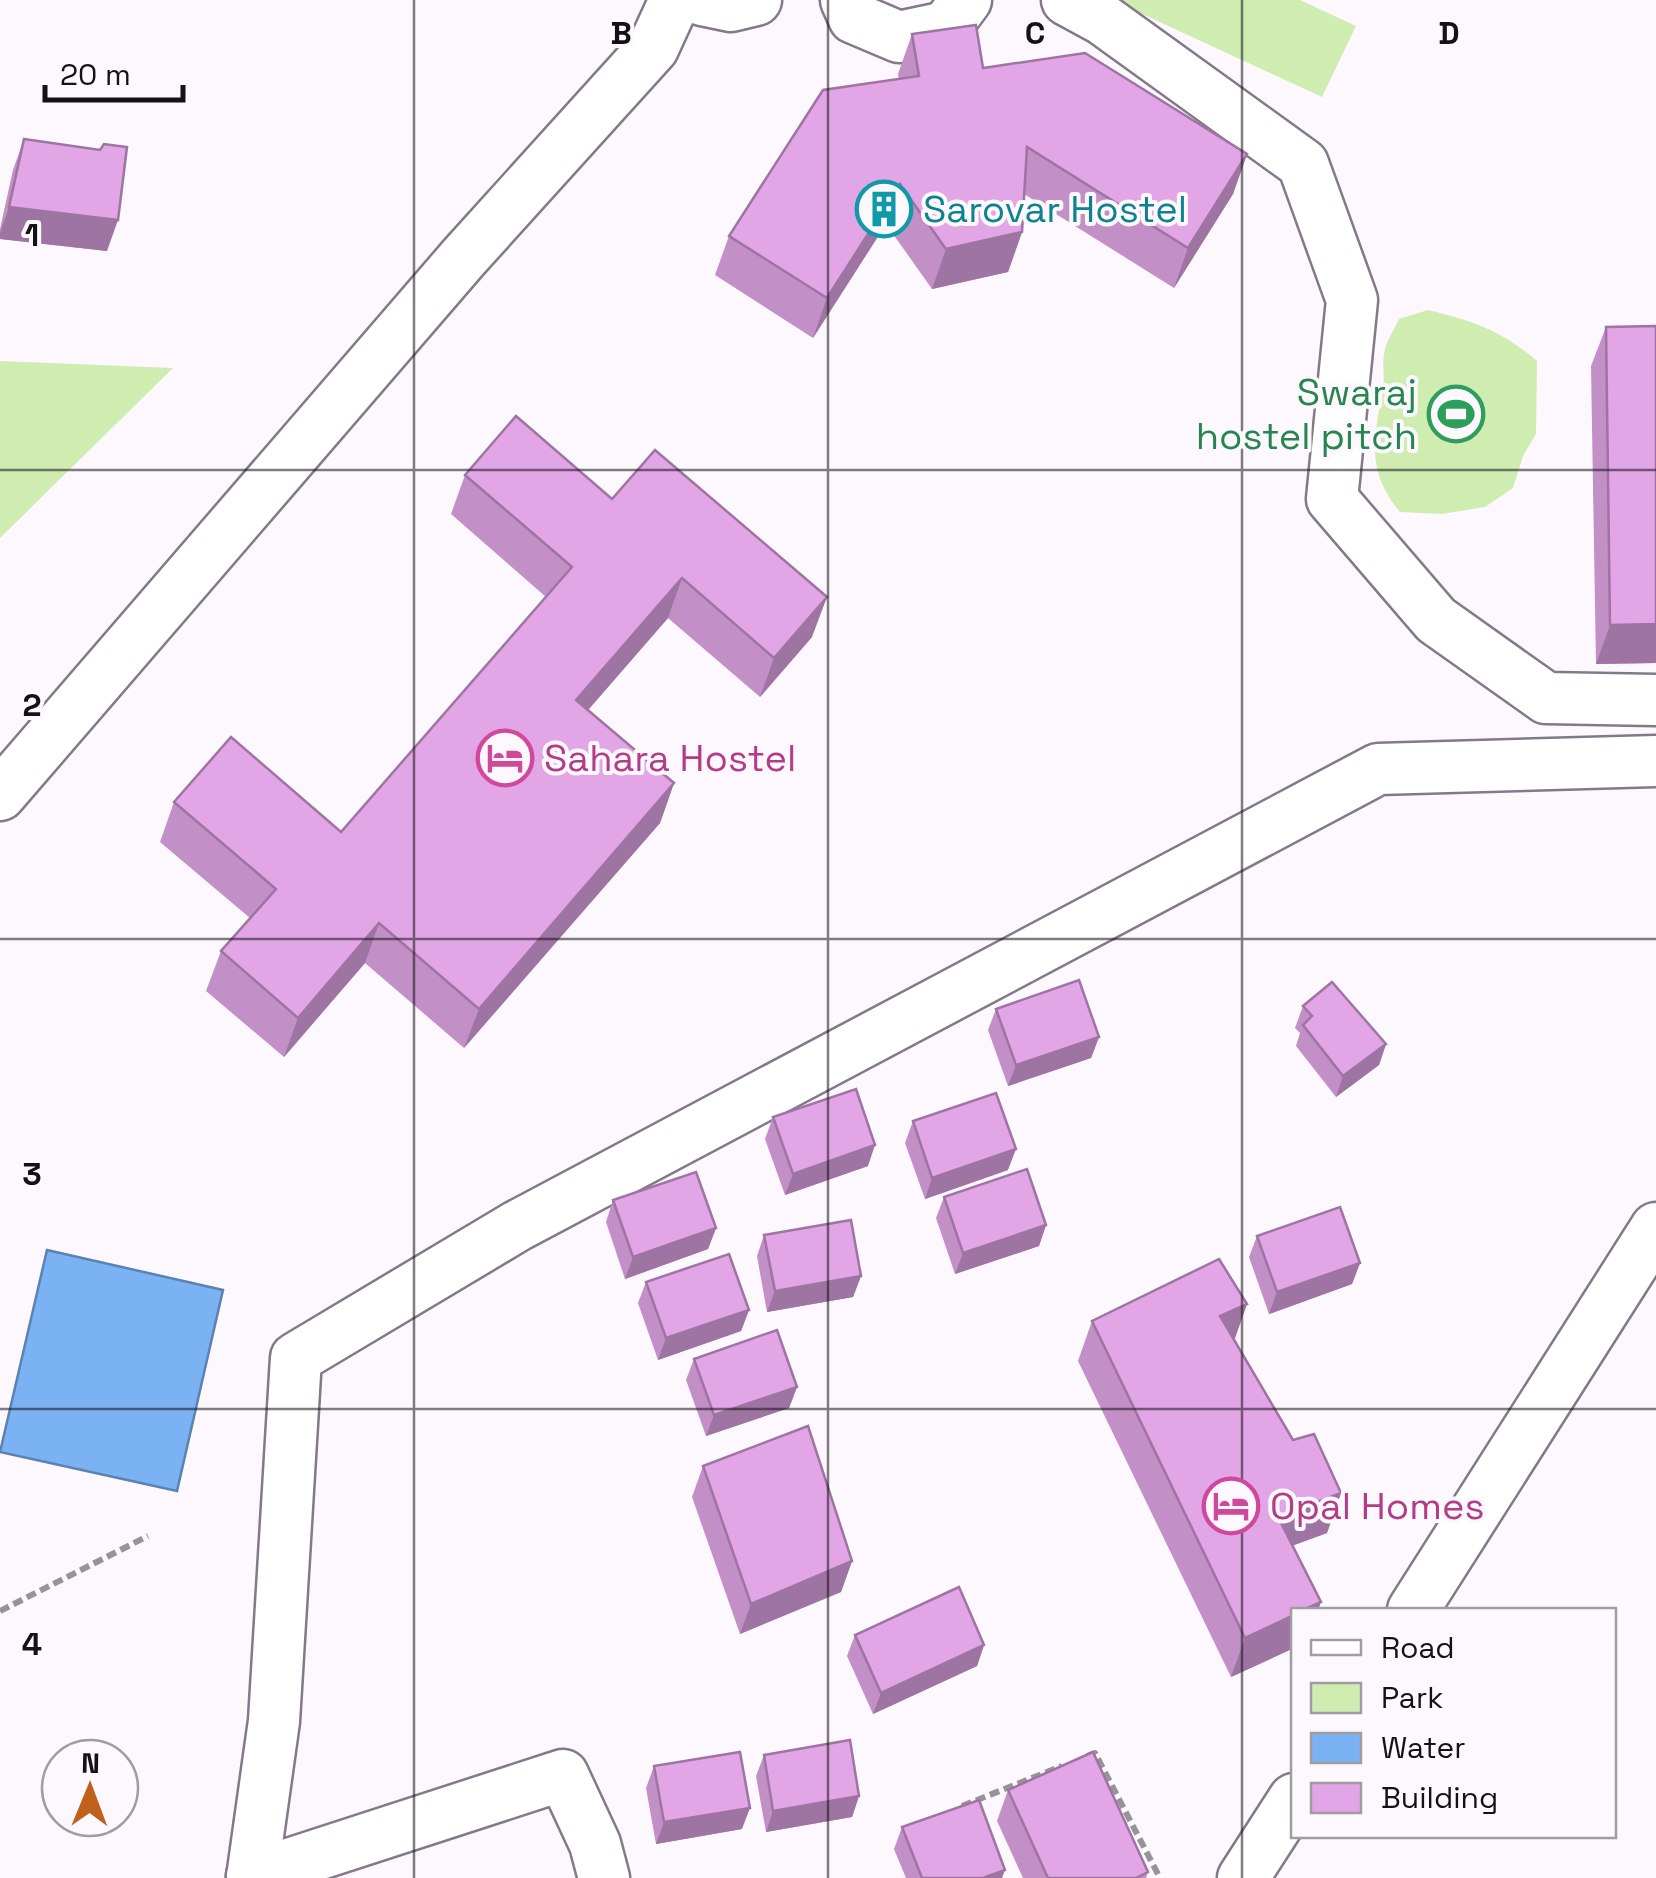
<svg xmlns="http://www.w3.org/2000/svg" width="1656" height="1878" viewBox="0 0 1656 1878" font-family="'Space Grotesk',sans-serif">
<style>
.green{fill:#cfedb1}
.water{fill:#7ab2f3;stroke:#5c82b1;stroke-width:2.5}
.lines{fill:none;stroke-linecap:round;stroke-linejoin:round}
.minor-casing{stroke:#837988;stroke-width:55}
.path{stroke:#979499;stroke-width:6;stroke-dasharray:10 5;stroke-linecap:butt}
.minor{stroke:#fff;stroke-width:50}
.wall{fill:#c28fc7}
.shaded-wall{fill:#9e74a2}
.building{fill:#e2a6e7;stroke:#9e74a2;stroke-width:2.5}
.grid{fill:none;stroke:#151217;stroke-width:2.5;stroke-opacity:0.55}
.labels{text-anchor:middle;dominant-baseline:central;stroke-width:8;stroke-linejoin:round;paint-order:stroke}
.culture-label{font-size:38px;fill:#0d838f;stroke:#fcf8fe;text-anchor:start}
.leisure-label{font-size:38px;fill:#27864d;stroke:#fcf8fe;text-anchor:end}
.hotel-label{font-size:38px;fill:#b23c85;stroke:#fcf8fe;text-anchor:start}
.grid-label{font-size:32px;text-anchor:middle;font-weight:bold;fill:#151217;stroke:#fcf8fe;stroke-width:8;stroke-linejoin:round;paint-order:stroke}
</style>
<rect width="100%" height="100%" fill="#fcf8fe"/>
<g class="green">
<path d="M1112,0H1300L1356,26L1322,97Z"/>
<path d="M1428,310C1473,321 1501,330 1537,361L1536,434L1523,456L1513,488L1485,507L1442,514L1400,512C1364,468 1375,437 1383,386C1385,376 1382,365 1384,355C1385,343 1394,330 1399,319Z"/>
<path d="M0,361L173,368L0,538Z"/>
</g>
<path class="water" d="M47,1250L223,1290L177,1491L0,1452Z"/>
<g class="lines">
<g class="minor-casing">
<g id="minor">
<path d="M702,0L731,6L756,0"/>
<path d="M846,0L854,18L899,37L946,27L966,0"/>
<path d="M1067,0L1102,19L1303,164L1352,300L1332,499L1436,620L1546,698L1656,700"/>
<path d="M0,795L464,257L653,48L675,0"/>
<path d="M1413,1610L1656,1228"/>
<path d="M252,1876L563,1775L595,1844L604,1878"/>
<path d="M252,1878L274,1721L296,1358L517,1226L1378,769L1656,761"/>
<path d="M1243,1878L1294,1799"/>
</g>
</g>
<g class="path">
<path d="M0,1611L148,1536"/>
<path d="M1087,1756L1095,1753L1160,1878"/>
<path d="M962,1806L1062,1766"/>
</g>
<use href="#minor" class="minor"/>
</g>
<g class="wall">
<path d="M912,34L983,68L1247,154L1233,194L1174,288L1024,194L1022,232L1008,272L932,289L886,224L813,338L715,275L729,236L899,79L898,74Z"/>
<path d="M24,139L100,150L107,251L0,239V229L13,170Z"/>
<path d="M1656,326V663L1596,664L1591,366L1606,327Z"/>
<path d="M465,475L612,499L812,637L760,697L668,618L588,710L674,783L660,823L464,1048L365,963L284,1057L206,991L221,951L250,918L160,842L174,802L341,832L546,597L451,514Z"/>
<path d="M1303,1006L1386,1044L1379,1065L1336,1097L1296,1046L1300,1033L1295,1028Z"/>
<path d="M996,1009L1099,1037L1091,1058L1008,1086L988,1030Z"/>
<path d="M773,1117L868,1166L785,1195L765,1139Z"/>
<path d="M913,1121L1008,1170L925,1199L905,1143Z"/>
<path d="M944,1197L1046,1225L1039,1246L955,1274L936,1218Z"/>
<path d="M613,1200L716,1228L708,1249L625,1279L606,1222Z"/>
<path d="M764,1235L861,1276L853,1297L767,1312L757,1256Z"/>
<path d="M1257,1236L1360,1263L1352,1284L1269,1314L1249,1257Z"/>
<path d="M646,1282L749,1310L741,1331L658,1360L638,1303Z"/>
<path d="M1247,1304L1234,1339L1293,1440L1341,1493L1327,1533L1292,1546L1321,1602L1318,1610H1294V1648L1231,1677L1078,1361L1092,1321Z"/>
<path d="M694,1359L797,1387L789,1408L706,1436L686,1380Z"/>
<path d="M703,1466L852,1561L841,1592L740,1634L692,1497Z"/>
<path d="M855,1635L984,1645L977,1666L873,1714L847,1656Z"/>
<path d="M764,1755L859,1796L852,1817L766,1832L756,1776Z"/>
<path d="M654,1766L742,1829L656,1844L646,1788Z"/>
<path d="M1008,1790L1148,1872L1146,1878H1023L997,1821Z"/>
<path d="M902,1827L1002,1878H906L894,1849Z"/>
</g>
<g class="shaded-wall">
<path d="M1247,154L1233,194L1174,288L1188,248Z"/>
<path d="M900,184L886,224L813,338L827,298Z"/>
<path d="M9,207L118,220L107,251L0,239V233Z"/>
<path d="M1022,232L1008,272L932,289L946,249Z"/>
<path d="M682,578L668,618L562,740L576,700Z"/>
<path d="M827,597L812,637L760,697L774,658Z"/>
<path d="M1656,624V663L1596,664L1610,625Z"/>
<path d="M674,783L660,823L464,1048L479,1009Z"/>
<path d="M379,923L365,963L284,1057L298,1018Z"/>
<path d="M1099,1037L1091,1058L1008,1086L1016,1065Z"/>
<path d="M1386,1044L1379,1065L1336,1097L1343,1076Z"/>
<path d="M875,1145L868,1166L785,1195L793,1174Z"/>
<path d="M1016,1149L1008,1170L925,1199L932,1178Z"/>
<path d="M1046,1225L1039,1246L955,1274L963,1253Z"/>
<path d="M716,1228L708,1249L625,1279L633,1257Z"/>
<path d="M1360,1263L1352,1284L1269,1314L1277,1292Z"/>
<path d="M861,1276L853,1297L767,1312L775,1291Z"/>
<path d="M1247,1304L1233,1344L1220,1316Z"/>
<path d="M749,1310L741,1331L658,1360L666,1338Z"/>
<path d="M797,1387L789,1408L706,1436L714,1415Z"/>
<path d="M1341,1493L1327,1533L1263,1556L1278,1517Z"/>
<path d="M852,1561L841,1592L740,1634L751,1604Z"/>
<path d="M1321,1602L1318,1610H1303Z"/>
<path d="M1294,1615V1648L1231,1677L1245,1638Z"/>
<path d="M984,1645L977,1666L873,1714L881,1693Z"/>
<path d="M859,1796L852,1817L766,1832L773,1811Z"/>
<path d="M750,1808L742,1829L656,1844L664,1822Z"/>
<path d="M1005,1870L1002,1878H983Z"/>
</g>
<g class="building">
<path d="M976,25L983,68L1085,53L1247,154L1188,248L1027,147L1022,232L946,249L900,184L827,298L729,236L823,90L919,76L912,34Z"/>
<path d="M24,139L100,150L104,144L127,147L118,220L9,207Z"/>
<path d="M1656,326V624L1610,625L1606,327Z"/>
<path d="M516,416L612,499L655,450L827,597L774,658L682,578L576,700L674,783L479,1009L379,923L298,1018L221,951L276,889L174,802L231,737L341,832L572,567L465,475Z"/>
<path d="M1079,980L1099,1037L1016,1065L996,1009Z"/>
<path d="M1332,982L1386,1044L1343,1076L1303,1025L1312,1016L1303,1006Z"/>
<path d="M856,1089L875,1145L793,1174L773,1117Z"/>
<path d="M996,1093L1016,1149L932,1178L913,1121Z"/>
<path d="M1027,1169L1046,1225L963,1253L944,1197Z"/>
<path d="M696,1172L716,1228L633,1257L613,1200Z"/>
<path d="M1340,1207L1360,1263L1277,1292L1257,1236Z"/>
<path d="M851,1220L861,1276L775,1291L764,1235Z"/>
<path d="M729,1254L749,1310L666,1338L646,1282Z"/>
<path d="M1219,1259L1247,1304L1220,1316L1293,1440L1314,1434L1341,1493L1278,1517L1321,1602L1303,1610H1294V1615L1245,1638L1092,1321Z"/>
<path d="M777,1330L797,1387L714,1415L694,1359Z"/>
<path d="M808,1426L852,1561L751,1604L703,1466Z"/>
<path d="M959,1587L984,1645L881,1693L855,1635Z"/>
<path d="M850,1740L859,1796L773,1811L764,1755Z"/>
<path d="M740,1752L750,1808L664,1822L654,1766Z"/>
<path d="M1093,1752L1148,1872L1136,1878H1048L1008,1790Z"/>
<path d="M979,1800L1005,1870L983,1878H922L902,1827Z"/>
</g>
<path class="grid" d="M414,0V1878M828,0V1878M1242,0V1878M0,470H1656M0,939H1656M0,1409H1656"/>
<defs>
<g id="building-ring" transform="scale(2.875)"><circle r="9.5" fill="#fcf8fe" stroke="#0f9aa8" stroke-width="1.5"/><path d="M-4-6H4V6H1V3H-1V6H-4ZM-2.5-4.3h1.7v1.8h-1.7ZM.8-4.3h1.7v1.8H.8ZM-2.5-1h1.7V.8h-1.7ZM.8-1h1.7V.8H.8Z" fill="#0f9aa8"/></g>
<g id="stadium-ring" transform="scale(2.875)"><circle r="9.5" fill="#fcf8fe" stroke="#2e9e5b" stroke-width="1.5"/><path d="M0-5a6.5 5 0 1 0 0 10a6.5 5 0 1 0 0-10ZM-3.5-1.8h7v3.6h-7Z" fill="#2e9e5b"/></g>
<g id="hotel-ring" transform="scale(2.875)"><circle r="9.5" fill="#fcf8fe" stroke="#d1479c" stroke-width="1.5"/><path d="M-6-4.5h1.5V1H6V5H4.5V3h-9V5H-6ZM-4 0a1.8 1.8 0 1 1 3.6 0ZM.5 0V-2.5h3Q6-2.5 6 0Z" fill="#d1479c"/></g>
</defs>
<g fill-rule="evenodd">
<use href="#building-ring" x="884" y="209"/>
<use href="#stadium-ring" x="1456" y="414"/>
<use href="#hotel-ring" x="505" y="758"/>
<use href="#hotel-ring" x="1231" y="1506"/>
</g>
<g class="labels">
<g class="culture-label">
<text x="923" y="209">Sarovar Hostel</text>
</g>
<g class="leisure-label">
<text x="1417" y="392">Swaraj<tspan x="1417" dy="44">hostel pitch</tspan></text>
</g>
<g class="hotel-label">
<text x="544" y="758">Sahara Hostel</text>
<text x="1270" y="1506">Opal Homes</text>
</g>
</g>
<g class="grid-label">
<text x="621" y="44">B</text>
<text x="1035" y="44">C</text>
<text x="1449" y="44">D</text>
<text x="32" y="246">1</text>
<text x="32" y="716">2</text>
<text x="32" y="1185">3</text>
<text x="32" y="1655">4</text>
</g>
<rect x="1291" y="1608" width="325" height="230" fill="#fcf8fe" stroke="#a09ca2" stroke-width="2.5"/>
<rect x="1311" y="1640" width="50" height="15" fill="#ffffff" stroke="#a09ca2" stroke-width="2.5"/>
<text x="1381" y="1658" font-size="30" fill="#151217">Road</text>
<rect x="1311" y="1683" width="50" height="30" fill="#cfedb1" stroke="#a09ca2" stroke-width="2.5"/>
<text x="1381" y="1708" font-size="30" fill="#151217">Park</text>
<rect x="1311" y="1733" width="50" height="30" fill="#7ab2f3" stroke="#a09ca2" stroke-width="2.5"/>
<text x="1381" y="1758" font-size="30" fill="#151217">Water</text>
<rect x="1311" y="1783" width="50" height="30" fill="#e2a6e7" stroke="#a09ca2" stroke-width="2.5"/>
<text x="1381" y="1808" font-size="30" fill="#151217">Building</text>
<g transform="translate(90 1788) rotate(1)"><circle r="48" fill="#fcf8fe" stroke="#a09ca2" stroke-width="2.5"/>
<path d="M0-8L18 38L0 25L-18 38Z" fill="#c0611b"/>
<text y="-15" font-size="28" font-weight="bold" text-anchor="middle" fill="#151217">N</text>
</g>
<path d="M45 85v15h138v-15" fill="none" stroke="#151217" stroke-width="5"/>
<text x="60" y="85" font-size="30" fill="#151217" stroke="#fcf8fe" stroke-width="8" paint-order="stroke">20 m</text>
</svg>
